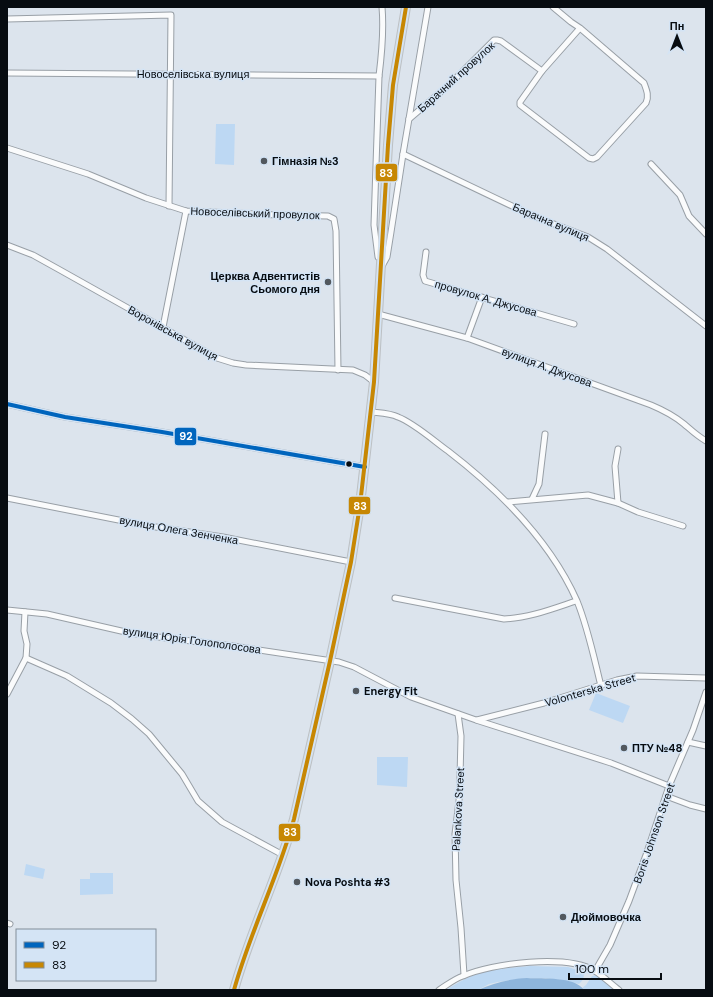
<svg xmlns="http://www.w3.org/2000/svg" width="713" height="997" viewBox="0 0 713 997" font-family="'DM Sans',sans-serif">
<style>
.green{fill:#bdd8f3}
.water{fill:#8eb5dc}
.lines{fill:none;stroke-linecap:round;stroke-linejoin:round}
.minor-casing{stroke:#989fa6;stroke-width:7}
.trunk-casing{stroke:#bcc0c4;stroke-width:10}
.minor{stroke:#fafbfc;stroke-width:5}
.trunk{stroke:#d5dee5;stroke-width:8}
.bus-1-casing{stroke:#d4e4f5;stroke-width:7}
.bus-2-casing{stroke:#d4e4f5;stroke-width:7}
.bus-1{stroke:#0065bd;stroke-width:4}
.bus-2{stroke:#c78703;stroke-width:4}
.poi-dot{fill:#52585e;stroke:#d4e4f5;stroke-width:1.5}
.bus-dot{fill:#070c11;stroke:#d4e4f5;stroke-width:1.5}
.labels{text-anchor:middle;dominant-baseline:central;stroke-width:3;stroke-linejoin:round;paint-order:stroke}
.street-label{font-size:11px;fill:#070c11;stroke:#d4e4f5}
.poi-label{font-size:11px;font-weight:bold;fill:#070c11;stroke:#d4e4f5;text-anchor:start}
.line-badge{stroke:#d4e4f5;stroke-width:1.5}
.badge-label{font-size:11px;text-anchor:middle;font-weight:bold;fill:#fff}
</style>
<rect width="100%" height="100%" fill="#dce4ed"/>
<g class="green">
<path d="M216,124H235L234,165L215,164Z"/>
<path d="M596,693L630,706L623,723L589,710Z"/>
<path d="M377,757H408L407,787L377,785Z"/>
<path d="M26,864L45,869L43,879L24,875Z"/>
<path d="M90,873H113V894L80,895V879H90Z"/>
<path d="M530,966L568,967L583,972C585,977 583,980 579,984L562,980L544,978H527L498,982L489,984L478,990H446C452,986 459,982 465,979C485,969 509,968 530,966Z"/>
<path d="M597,975L614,990H584L582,988L586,985L592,976Z"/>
</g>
<path class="water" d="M527,978C543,979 574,976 584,990H478C494,983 509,979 527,978Z"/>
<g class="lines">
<g class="minor-casing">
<g id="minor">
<path d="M553,7L571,22L580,28L644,83C647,91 649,96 646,103L597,157L593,159L589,158L520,105V102L542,71L580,28"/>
<path d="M7,19L171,15L169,206"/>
<path d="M7,73L379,76"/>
<path d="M409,119L450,84L494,40H497L501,41L542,71"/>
<path d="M7,148L88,174L146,198L186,211L278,215L328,216L334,219L336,231L338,370"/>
<path d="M403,154L533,216L588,237L607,249L706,326"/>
<path d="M651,164L680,195L689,216L706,234"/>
<path d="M7,245L33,255L60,270L217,358L233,363L246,365L353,370L365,375L374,382"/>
<path d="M426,252L423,275L425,281L574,324"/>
<path d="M378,257L374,225L379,76C382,52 384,30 382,7"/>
<path d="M382,266L387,257L391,232L403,154L428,7"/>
<path d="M378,314L467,338L651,405C663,410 673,415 684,424C691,430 697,436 706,441"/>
<path d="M163,327L186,211"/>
<path d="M467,338L482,297"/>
<path d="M7,404L65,417L162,432L365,467"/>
<path d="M371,412C380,413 390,413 398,417C414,423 434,441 448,451C500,491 550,540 577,601C588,628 594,658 601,686"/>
<path d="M7,498L149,526L223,537L351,562"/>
<path d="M532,499L539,484L545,434"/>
<path d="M507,502L588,495L618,503L638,512L683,526"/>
<path d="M618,503L615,466L618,449"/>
<path d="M395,598L504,619C529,618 552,609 576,601"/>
<path d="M7,610L47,614L130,633L158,637L233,646L339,662L354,667L411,697L476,720L611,763L669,786"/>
<path d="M26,658L67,676L111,703L132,719L149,734L182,774L198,801L222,822L283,855"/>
<path d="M7,694L26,658L27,644L24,631L25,612"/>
<path d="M458,714L461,736L460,778L459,801L455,834L456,880L461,928L464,975"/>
<path d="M477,720L544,703L617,680L637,676L706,678"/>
<path d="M688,742L706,746"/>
<path d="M666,796L690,805L706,809"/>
<path d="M7,923L10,924"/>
<path d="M595,971L610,945L629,901L646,855L669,786L693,730L706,692"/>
<path d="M439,990C447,985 454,979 463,976C492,963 567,954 595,971C603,976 611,984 619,990"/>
</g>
</g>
<g class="trunk-casing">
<path id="trunk" d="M234,990C250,932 278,877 294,819L330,661L351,562L360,505L374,382L388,145L393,85L406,7"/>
</g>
<use href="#minor" class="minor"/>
<use href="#trunk" class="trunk"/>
<g class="bus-1-casing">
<path id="bus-1" d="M7,404L65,417L162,432L365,467"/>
</g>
<g class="bus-2-casing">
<path id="bus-2" d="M234,990C250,932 278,877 294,819L330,661L351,562L360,505L374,382L388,145L393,85L406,7"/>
</g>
<use href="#bus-1" class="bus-1"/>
<use href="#bus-2" class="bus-2"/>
</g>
<g class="poi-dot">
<circle cx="264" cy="161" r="4"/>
<circle cx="328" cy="282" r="4"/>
<circle cx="356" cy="691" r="4"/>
<circle cx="624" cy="748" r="4"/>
<circle cx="297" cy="882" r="4"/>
<circle cx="563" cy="917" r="4"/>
</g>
<circle class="bus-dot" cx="349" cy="464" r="3.5"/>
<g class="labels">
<g class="street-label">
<text x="193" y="74">Новоселівська вулиця</text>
<text transform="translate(456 77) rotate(-42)">Барачний провулок</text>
<text transform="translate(255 213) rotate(2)">Новоселівський провулок</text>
<text transform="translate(551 222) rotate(23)">Барачна вулиця</text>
<text transform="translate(486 298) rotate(16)">провулок А. Джусова</text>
<text transform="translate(173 333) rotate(29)">Воронівська вулиця</text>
<text transform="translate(547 367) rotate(20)">вулиця А. Джусова</text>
<text transform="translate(179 530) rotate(10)">вулиця Олега Зенченка</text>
<text transform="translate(192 640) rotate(8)">вулиця Юрія Голополосова</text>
<text transform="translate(590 690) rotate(-16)">Volonterska Street</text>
<text transform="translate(458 809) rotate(-87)">Palankova Street</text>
<text transform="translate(654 833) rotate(-71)">Boris Johnson Street</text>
</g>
<g class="poi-label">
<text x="272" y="161">Гімназія №3</text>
<text x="320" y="276" text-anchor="end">Церква Адвентистів<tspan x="320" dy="13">Сьомого дня</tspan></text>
<text x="364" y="691">Energy Fit</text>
<text x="632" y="748">ПТУ №48</text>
<text x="305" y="882">Nova Poshta #3</text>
<text x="571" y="917">Дюймовочка</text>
</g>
</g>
<g class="line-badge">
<rect x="375" y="163" width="23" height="19" rx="4" fill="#c78703"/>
<rect x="174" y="427" width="23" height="19" rx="4" fill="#0065bd"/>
<rect x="348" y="496" width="23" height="19" rx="4" fill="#c78703"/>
<rect x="278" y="823" width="23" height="19" rx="4" fill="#c78703"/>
</g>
<g class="badge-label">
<text x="386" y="177">83</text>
<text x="186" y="440">92</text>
<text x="360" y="510">83</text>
<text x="290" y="836">83</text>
</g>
<rect width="713" height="997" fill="none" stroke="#070c11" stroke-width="16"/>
<rect x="16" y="929" width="140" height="52" fill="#d4e4f5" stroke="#828e9a"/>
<rect x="24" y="942" width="20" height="6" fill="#0065bd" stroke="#828e9a"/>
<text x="52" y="949" font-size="12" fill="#070c11">92</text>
<rect x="24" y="962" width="20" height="6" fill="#c78703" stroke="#828e9a"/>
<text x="52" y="969" font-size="12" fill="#070c11">83</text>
<g transform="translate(677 36)" stroke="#d4e4f5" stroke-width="3" paint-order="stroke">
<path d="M0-3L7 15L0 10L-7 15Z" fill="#070c11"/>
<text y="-6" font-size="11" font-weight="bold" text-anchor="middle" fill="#070c11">Пн</text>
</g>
<path d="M569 973v6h92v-6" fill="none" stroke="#070c11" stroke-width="2"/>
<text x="575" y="973" font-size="12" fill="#070c11" stroke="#d4e4f5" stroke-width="3" paint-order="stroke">100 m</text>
</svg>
